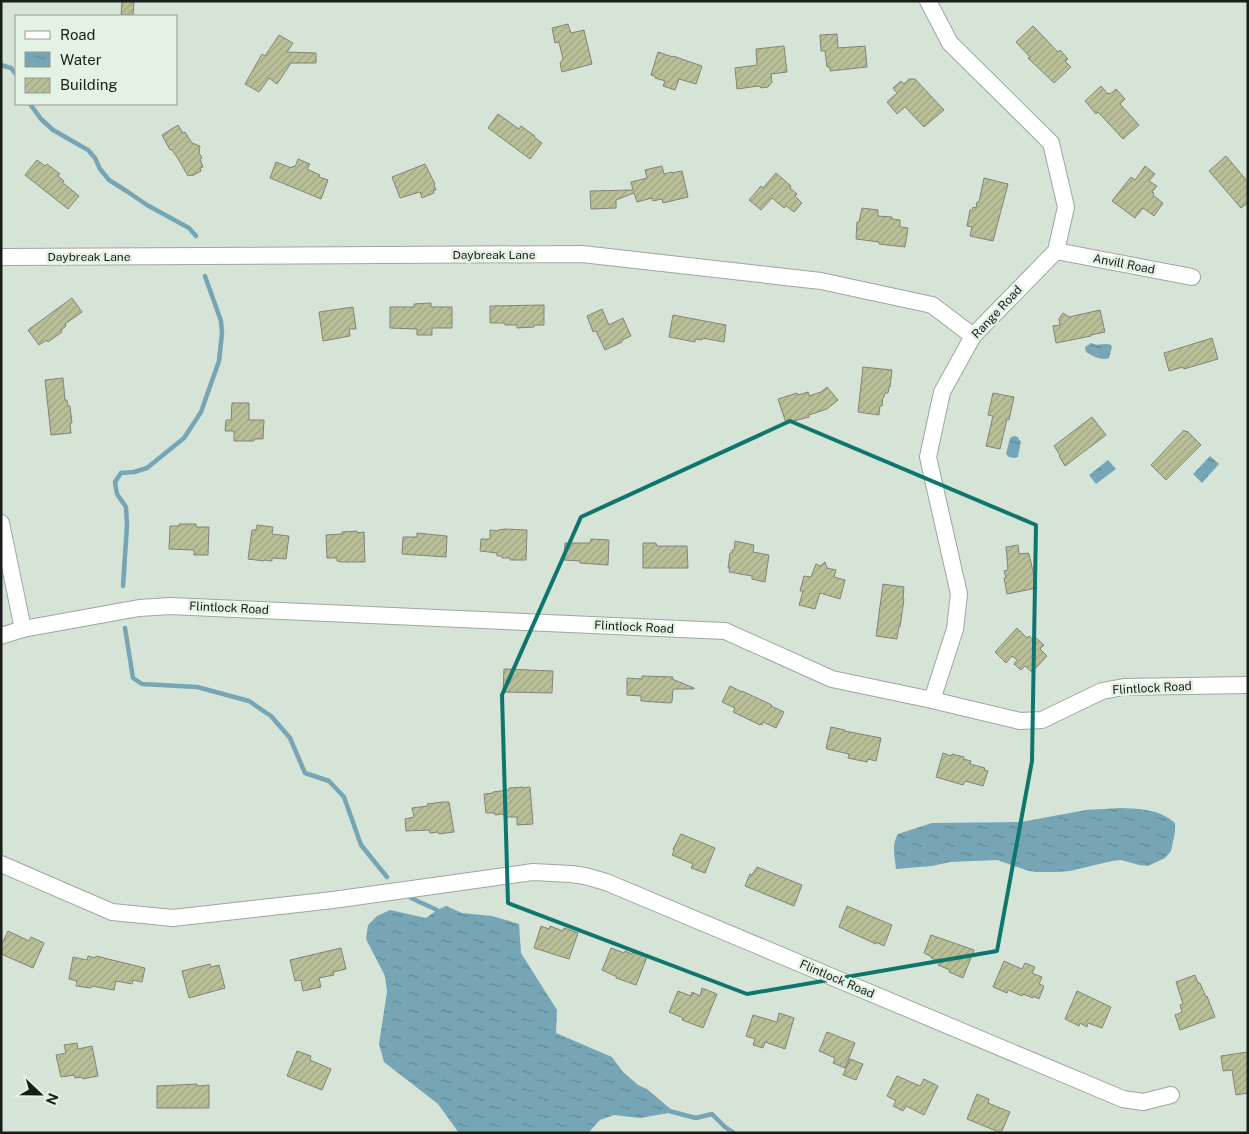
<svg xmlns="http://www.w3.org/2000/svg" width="1249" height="1134" viewBox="0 0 1249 1134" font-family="'Public Sans',sans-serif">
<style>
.water{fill:url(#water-ripples)}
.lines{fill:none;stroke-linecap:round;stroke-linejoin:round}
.stream{stroke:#76a6b5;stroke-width:4.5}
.building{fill:url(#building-hatch);stroke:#828476}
.minor-casing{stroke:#9ba89d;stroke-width:18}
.minor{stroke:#fff;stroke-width:16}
.marked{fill:none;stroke:#0f766e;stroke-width:4;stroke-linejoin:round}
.labels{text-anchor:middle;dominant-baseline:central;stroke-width:5;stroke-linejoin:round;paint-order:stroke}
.street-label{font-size:12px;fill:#191d19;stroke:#e4f1e5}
</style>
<defs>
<pattern id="water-ripples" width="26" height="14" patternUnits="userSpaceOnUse" patternTransform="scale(1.25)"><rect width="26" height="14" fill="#76a6b5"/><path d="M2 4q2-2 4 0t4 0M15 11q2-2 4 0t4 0" fill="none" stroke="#608792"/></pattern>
<pattern id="building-hatch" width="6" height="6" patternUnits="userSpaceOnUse" patternTransform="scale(1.25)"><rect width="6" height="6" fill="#b9bf97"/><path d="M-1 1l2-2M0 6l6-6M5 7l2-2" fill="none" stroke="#9ea482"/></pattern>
</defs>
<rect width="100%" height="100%" fill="#d6e4d8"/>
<g class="water">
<path d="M1091,343C1098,347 1104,342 1111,345L1112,347L1109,358C1101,361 1093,356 1086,352L1085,347Z"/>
<path d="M1014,436L1018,437L1019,440L1021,441L1018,457L1014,458L1009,457L1006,454L1010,438Z"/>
<path d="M1210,456L1219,464L1202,483L1193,474Z"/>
<path d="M1108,460L1116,469L1096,484L1089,475Z"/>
<path d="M1120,808C1140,809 1160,809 1175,823V832L1171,851L1165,858L1148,866L1139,865L1121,860L1112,861L1070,871L1056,872H1038L1029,871L997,860L950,862L932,866L896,869C895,857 891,845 898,834L932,823L1021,822L1086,810Z"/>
<path d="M446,906L462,913L492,916L519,924L521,953L557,1010L556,1033L612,1057L623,1072L638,1085L647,1089L674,1112L640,1118L614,1115L600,1120L590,1131V1133H459L438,1104L384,1062L379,1044L387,992L385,976L366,939L368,925L377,916L390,910L426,918L437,910Z"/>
</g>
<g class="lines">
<g class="stream">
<path d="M1,65L11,68L16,74"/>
<path d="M30,104L41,119L53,130L88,150L95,158L100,169L109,180L128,192L147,205L189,228L196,236"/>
<path d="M123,586L127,525L126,507L117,494L115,482L121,473L134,472L147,468L184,438L201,412L219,361L222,333L221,321L205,276"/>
<path d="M125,628L133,678L142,684L197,687L249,701L271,716L290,738L305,773L329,781L344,797L361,845L387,877"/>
<path d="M411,898L437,910L441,913"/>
<path d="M669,1111L696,1118L712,1114L725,1127L734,1133"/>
</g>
</g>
<g class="building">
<path d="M122,1H134L133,16H121Z"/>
<path d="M568,24L571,33L584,30L592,64L562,72L560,63L563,59L559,42L555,43L552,28Z"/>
<path d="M1033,26L1058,52L1060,50L1068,59L1065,61L1071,67L1054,83L1028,58L1030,57L1016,42Z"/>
<path d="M837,34L838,48L865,46L867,67L830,71V67H827L825,51H821L820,35Z"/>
<path d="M279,35L293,43L287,52L316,53V63H291L277,84L269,78L259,92L245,84L262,54L265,56Z"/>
<path d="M784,46L787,72L771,74L772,82L768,87L761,88L759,86L737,89L735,68L757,65L756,49Z"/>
<path d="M658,52L673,57V56L702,66L696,84L679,79L675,90L663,86L665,81L655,78V76L651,75Z"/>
<path d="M909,79H915L944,110L924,127L905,107L897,114L887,102L897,93L893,88L901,81L904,84Z"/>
<path d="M1101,86L1108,94L1109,93L1110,94L1116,89L1125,99L1120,104L1139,125L1123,139L1098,112L1096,114L1085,101Z"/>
<path d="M498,114L519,129L521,126L535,136L534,137L542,143L530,159L488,128Z"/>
<path d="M178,125L183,133L185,132L192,143L200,146L199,153L202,158L200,159L203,167L200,168L201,171L192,176L191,175L188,176L177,157L171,149L170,150L162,135Z"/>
<path d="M1226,156L1248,182V203L1241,208L1209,171Z"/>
<path d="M298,159L310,164L307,169L320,175L319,177L328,180L321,199L270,178L276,162L292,168L293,166L295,167Z"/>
<path d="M37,160L45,166L47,164L60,174L58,176L64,181L62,182L79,196L68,209L25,175Z"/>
<path d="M425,164L435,184L434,185L436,190L433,191L434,193L422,198L420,192L400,198L392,177Z"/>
<path d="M662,166L664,174L672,172V173L682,171L688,197L663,203L662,199L653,201L652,198L637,202L634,193L616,200V208L591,209L590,191L633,190L631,182L647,178L645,170Z"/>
<path d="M1145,166L1155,174L1149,181L1157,186L1152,192L1154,193L1153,195L1163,203L1154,216L1143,208L1135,218L1112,201L1131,177L1135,180Z"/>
<path d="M776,173L791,186L790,188L797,194L795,196L802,203L794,212L786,206L784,208L772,198L761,210L749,200L761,186L763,188Z"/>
<path d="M984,178L1008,184L993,241L970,236L972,227L967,226L970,210H972L973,207L976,208L977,202H979Z"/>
<path d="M862,208L878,210V216L892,217V219L900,220V227L908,228L905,247L879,244V242L856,239L857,222H859Z"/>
<path d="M72,298L82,312L65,324L66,326L61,330L62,332L48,342L47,340L39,345L28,330Z"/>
<path d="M431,303V307H452V328H432V335H417V329L390,328V307H414V304Z"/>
<path d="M544,305V325H534V327L517,328V325H505V323H490V306Z"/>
<path d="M353,307L356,329H349L350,336L323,341L319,312Z"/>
<path d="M602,309L609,325L623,318L631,336L622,340V342L605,350L596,331L593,332L587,316Z"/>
<path d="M1100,310L1105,332L1091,335V336L1056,343L1053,326L1060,325L1059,319L1063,313L1069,317Z"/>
<path d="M673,315L726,325L724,342L702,338V340L695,339V342L669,337Z"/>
<path d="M1212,338L1218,359L1184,369L1183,367L1169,371L1164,353Z"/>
<path d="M863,367L892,370L890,387H889L888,393H885L884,397H883L882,406H880L879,415L858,412Z"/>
<path d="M63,378L65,400H67L68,406H70L72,423H70L71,433L51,435L45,380Z"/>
<path d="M827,387L838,400L827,409L809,415V417L786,423L778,399L797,393L798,395L808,392L809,396L821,392Z"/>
<path d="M993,393L1014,397L1009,420L1007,419L1000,449L986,446L993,416L988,415Z"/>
<path d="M232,403H249V420H264L263,439H254V441H234V431H225L226,420H231Z"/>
<path d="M1092,417L1106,435L1065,466L1059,456L1060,455L1054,446Z"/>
<path d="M1184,430L1186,432L1187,431L1201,445L1166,480L1151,465Z"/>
<path d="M179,524H196V527H209L208,555H194V550L169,549L170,526H179Z"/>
<path d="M257,525L273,527L272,534L289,536L286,559L272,558V561L264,560V561L248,559L252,530H256Z"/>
<path d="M505,529L527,530L526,560H510V558H502V556H497V553L480,551L481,539H490V530L498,531V530Z"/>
<path d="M357,531V533L364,532L365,562H342L337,561V558H327L326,535L342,534V532Z"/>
<path d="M417,533L447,536L446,557L402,554L403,537H417Z"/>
<path d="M591,539L609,540L608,565L580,563V561L564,560L565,543H590Z"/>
<path d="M735,541L754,545L753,552L769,555L765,582L752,579V576L729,572L730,568H728L730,553H732V550H734Z"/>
<path d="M643,543H656L657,546H687L688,568H643Z"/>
<path d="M1018,545L1019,554L1028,553L1029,554L1037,588L1007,594L1004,578H1006L1004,571L1008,570L1006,547Z"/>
<path d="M825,562L827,568L836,570L834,577L845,580L840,599L820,593L815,609L799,605L803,591H800L804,576L811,577L816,564L820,566Z"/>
<path d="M883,584L904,587L903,599H904L900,627L899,626L897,639L876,636Z"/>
<path d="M1017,628L1027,638L1029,636L1034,640L1036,638L1044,645L1040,649L1047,656L1032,672L1025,666L1021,670L1014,664L1017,660L1012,656L1006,663L995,652Z"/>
<path d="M504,669L553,671L552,693L503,692Z"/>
<path d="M642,676L673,677L672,679L694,688V689H673L672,702L670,703L641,701V696L627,695V678L642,679Z"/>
<path d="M730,686L742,692V691L772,705L771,706L784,712L776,728L763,722L762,725L760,724V725L733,712L735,708L722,702Z"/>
<path d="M831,727L845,730V731L881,738L876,761L868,759L867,762L848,758L849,754L827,749L826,748Z"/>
<path d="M943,753L951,756L952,754L964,757L963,759L971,761L970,764L985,768L984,770L988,771L983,786L965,781L963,785L936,777Z"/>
<path d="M523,787V788L530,787L533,824L517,825V817H504V814L495,815V813H486L484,794L493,793V792L509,790V788Z"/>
<path d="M442,802H449L454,832L439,834L438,832L430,833L429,830L406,831L405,819L414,817L412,808L428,806L427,804Z"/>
<path d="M681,834L715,848L705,873L691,868L693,864L672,855L674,851L673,849Z"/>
<path d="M757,867L802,885L794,906L745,886L750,874L752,875Z"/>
<path d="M847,906L892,925L884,946L876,942V944L839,927Z"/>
<path d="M541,926L549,929L550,926L563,931L564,928L578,933L569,959L534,948Z"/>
<path d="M8,931L29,941L31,937L44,943L33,968L1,954V946Z"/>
<path d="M931,935L974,950L963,978L949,972L950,970L938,965L940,962L931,958L932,957L924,953Z"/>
<path d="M341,948L346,969L333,972L334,975L319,978L321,987L303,991L301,980L295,981L290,960Z"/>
<path d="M611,948L624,953L625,951L632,954L633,952L647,957L636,985L616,978L617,977L602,970Z"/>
<path d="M88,956L95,958L96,956L145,968L142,982L133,980L132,984L116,981L114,990L91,986V988L76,986L77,981L69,979L73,957L87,960Z"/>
<path d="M1004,961L1022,969L1025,963L1035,967L1032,973L1042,977L1039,984L1044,986L1039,999L1033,996V998L1023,994L1022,996L1008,990L1007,993L993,987Z"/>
<path d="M210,964L211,967L219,965L225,988L189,998L182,971Z"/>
<path d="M1195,975L1198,983H1200L1206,997L1207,996L1215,1017L1180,1030L1175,1015L1182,1012L1180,1005L1183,1004L1176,982Z"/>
<path d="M702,988L717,994L703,1028L682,1020L683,1018L669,1012L678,991L691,996L692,992L700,996Z"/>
<path d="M1077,991L1111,1007L1102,1028L1088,1023L1087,1027L1080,1023L1079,1026L1065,1019Z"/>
<path d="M779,1013L794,1018L785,1049L765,1042L763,1048L753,1045L755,1039L746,1036L753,1015L777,1022Z"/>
<path d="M827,1032L855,1043L845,1068L833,1063L835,1058L819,1051Z"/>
<path d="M77,1043L78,1049L92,1046L98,1076L83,1079L82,1077L75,1078L74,1075L61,1077L56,1055L66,1053L64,1045Z"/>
<path d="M297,1051L311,1056L310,1060L331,1069L322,1090L287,1076Z"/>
<path d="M1248,1052V1093L1236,1095L1232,1070L1223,1071L1221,1056Z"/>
<path d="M850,1059L863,1064L856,1080L843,1075Z"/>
<path d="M897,1076L920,1086L924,1079L938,1086L924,1115L906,1106L903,1111L893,1106L896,1101L887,1096Z"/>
<path d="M197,1084V1086L209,1085V1108H157V1086Z"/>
<path d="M977,1094L989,1099L988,1103L1010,1112L1001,1133L967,1119Z"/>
</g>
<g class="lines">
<g class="minor-casing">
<g id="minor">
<path d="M928,1L950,43L1051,143L1066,207L1056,251L973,336L942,392L928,457L959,594L955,629L932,700"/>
<path d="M1056,251L1192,277"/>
<path d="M1,257L582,254L821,281L932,305L973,336"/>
<path d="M1,523L23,629"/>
<path d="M1,636L23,629L139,608L170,606L725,631L832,679L932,700L1020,721L1042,720L1102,691L1124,687L1248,685"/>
<path d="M1,864L112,912L173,918L333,900L533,872L571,874L585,876L606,882L1123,1099L1143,1102L1171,1095"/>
</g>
</g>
<use href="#minor" class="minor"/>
</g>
<path class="marked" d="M790,421L1036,525L1032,761L997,951L747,994L508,903L502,695L581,517Z"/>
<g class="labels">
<g class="street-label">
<text x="494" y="255">Daybreak Lane</text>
<text x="89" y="257">Daybreak Lane</text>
<text transform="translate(1124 264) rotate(11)">Anvill Road</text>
<text transform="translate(997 312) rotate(-47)">Range Road</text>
<text transform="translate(229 608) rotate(3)">Flintlock Road</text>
<text transform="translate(634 627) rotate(3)">Flintlock Road</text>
<text transform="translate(1152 688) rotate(-3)">Flintlock Road</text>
<text transform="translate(837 979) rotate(23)">Flintlock Road</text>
</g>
</g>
<rect width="1249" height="1134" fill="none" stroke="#191d19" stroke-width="5"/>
<rect x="15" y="15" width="162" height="90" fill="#e4f1e5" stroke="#939c93"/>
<rect x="25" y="31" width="25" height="8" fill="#ffffff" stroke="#939c93"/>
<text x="60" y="40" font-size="15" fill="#191d19">Road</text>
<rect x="25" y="52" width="25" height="15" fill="url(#water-ripples)" stroke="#939c93"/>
<text x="60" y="65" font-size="15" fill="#191d19">Water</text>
<rect x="25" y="78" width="25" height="15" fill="url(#building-hatch)" stroke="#939c93"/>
<text x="60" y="90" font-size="15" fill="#191d19">Building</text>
<g transform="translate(40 1094) rotate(112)" stroke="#e4f1e5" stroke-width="4" paint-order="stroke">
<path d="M0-4L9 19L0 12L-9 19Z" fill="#191d19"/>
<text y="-8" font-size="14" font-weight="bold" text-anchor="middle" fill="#191d19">N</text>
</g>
</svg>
